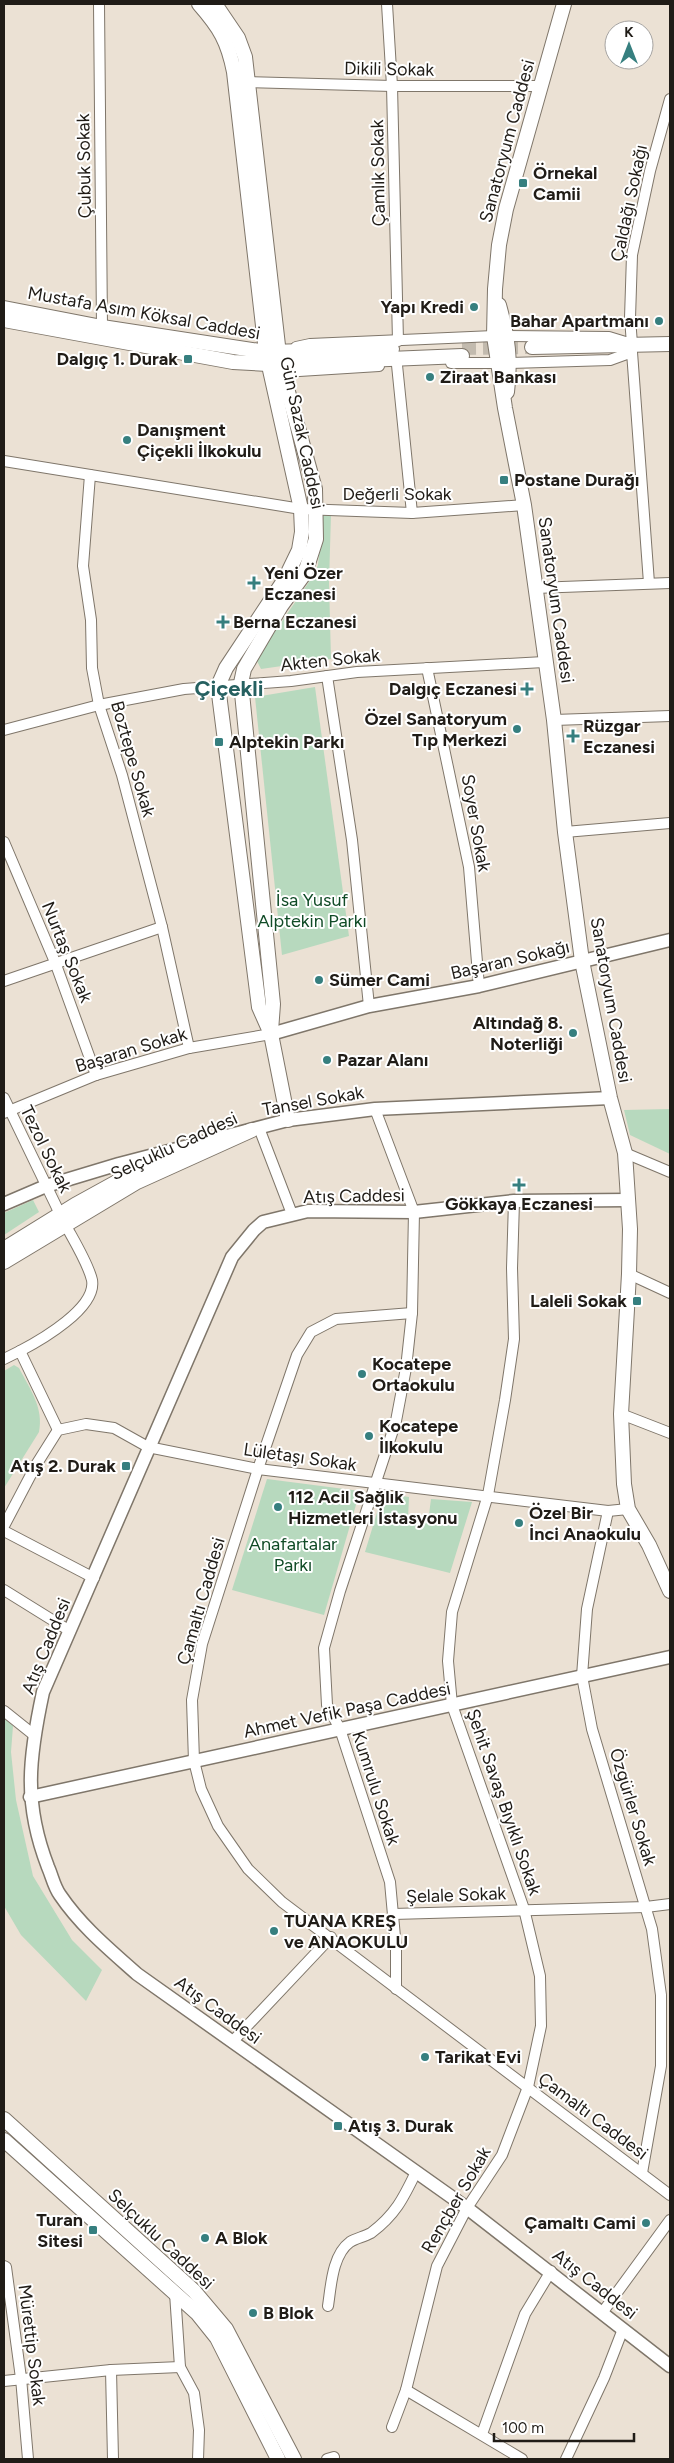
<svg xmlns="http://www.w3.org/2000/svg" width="674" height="2463" viewBox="0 0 674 2463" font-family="Figtree,sans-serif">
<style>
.green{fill:#b7d9be}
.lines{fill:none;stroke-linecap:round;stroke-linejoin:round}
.secondary-tunnel{stroke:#c2baae;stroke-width:14;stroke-dasharray:14 7;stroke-linecap:butt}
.minor-casing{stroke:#7f766a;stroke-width:12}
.tertiary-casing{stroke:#7f766a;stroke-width:15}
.secondary-casing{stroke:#7f766a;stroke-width:16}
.minor{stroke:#fff;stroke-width:10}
.tertiary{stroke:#fff;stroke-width:12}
.secondary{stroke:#fff;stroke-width:14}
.poi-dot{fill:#367f7f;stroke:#fff;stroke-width:2}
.labels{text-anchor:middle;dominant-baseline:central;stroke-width:4;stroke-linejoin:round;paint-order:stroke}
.street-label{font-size:18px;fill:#201c17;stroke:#fff}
.poi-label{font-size:18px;font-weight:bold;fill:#201c17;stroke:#fff;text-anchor:start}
.park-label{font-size:18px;fill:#104b26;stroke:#fff}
.district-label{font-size:22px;font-weight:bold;fill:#266060;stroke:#fff}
</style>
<rect width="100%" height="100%" fill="#ebe1d4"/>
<g class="green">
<path d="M323,513L331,514L329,583L331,659L261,669L256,659L311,579L318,565Z"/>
<path d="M315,687L349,936L282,955L255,697Z"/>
<path d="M670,1109V1154L630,1135L624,1110Z"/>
<path d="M33,1200L39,1212L4,1235V1213Z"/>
<path d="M14,1365L19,1368C30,1389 44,1408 39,1432L4,1488V1371Z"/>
<path d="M267,1479L360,1491L324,1615L232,1590Z"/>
<path d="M383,1493L409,1497L408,1519L428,1522L431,1499L472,1502L450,1573L365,1552Z"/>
<path d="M4,1718L13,1726L11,1752L16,1800L33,1876L72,1940L102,1970L86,2001L21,1935L4,1906Z"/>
</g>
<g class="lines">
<path class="secondary-tunnel" d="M462,348L532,347"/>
<g class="minor-casing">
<g id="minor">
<path d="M99,4L102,327"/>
<path d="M387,4L392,86L398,341"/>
<path d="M243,82L392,86H542"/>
<path d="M508,336L609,337L632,344L630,318L632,255L650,171L670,99"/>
<path d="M296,347L310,344L494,336"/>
<path d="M451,363H497"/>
<path d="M510,363L610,360L632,352L649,583"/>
<path d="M397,365L412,513"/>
<path d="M283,372L379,366"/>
<path d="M4,461L301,509L412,513L524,505"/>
<path d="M90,475L83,566L91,620L92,668L99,705L122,775L162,927L189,1048"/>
<path d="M535,588L670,583"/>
<path d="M427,668L469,867L479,986"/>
<path d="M327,676L352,840L369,1006"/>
<path d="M554,720L670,716"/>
<path d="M4,730L99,705L184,689L291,681L357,672L544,662"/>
<path d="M565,832L670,823"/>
<path d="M4,842L55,962L96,1075"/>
<path d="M4,981L162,927"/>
<path d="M4,1098L60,1214"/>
<path d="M375,1109L414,1212L412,1313L406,1368L396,1421L340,1591L324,1648L327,1705L340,1729L390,1882L396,1948V1989"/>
<path d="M4,1113L96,1075L189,1048L271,1034"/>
<path d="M259,1128L292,1214"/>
<path d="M625,1153L670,1172"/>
<path d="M629,1274L670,1293"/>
<path d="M412,1313L336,1319L311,1332L297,1355L258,1469L202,1644L192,1700L194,1761L201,1789L218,1826L248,1869L282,1902L670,2195"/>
<path d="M20,1351C41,1340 97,1308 92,1280C88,1263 73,1239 65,1224"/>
<path d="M4,1359L20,1351L58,1430"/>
<path d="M621,1414L670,1433"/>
<path d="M608,1511L587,1609L582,1676L592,1729L652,1929L661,1995V2066L642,2173"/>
<path d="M4,1526L36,1465L58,1430L86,1424L114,1428L148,1447L258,1469L608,1511L628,1509"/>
<path d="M4,1531L94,1578"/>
<path d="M4,1590L70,1631"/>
<path d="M4,1711L34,1735"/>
<path d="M393,1914L646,1907L670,1904"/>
<path d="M232,2042L331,1937"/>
<path d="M4,2266L6,2267L21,2378L28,2459"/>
<path d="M175,2293L180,2367L194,2393L199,2430L198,2459"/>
<path d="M328,2306C331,2287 332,2255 350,2242C356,2238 364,2237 371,2233C395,2215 403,2199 416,2172"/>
<path d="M602,2313L670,2220"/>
<path d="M111,2370L113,2459"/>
<path d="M4,2381L111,2370L180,2367"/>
<path d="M406,2390L522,2459"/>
<path d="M392,2427L406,2390L437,2266L467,2208L502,2155L528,2087L541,2026L540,1976L524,1909L452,1705L448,1661L452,1612L488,1495L505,1400L514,1339L512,1268L514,1201"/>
<path d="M482,2434L525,2314L551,2271"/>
<path d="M327,2459L334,2457"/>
<path d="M566,2459L604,2378L623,2329"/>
</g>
</g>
<g class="tertiary-casing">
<g id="tertiary">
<path d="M271,1034L369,1006L479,986L670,940"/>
<path d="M628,1200L514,1201L414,1212L308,1211L263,1222L254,1230L232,1257L43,1692C29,1757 23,1803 48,1867C52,1876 54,1887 60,1895C81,1926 109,1949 137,1974L467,2208L670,2366"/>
<path d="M4,1204L46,1186L119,1164L288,1120L375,1109L610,1098"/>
<path d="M30,1797L670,1657"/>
</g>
</g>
<g class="secondary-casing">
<g id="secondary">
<path d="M199,4C220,28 228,41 234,72L266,352L301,509L302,532L299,550L285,579L226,668L218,686L259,1007L271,1034L288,1120"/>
<path d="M215,4L238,38L245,57L280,363L315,489L316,539L305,573L281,606L244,669L241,683L273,1004L271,1031"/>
<path d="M564,4L506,209L499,245L495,289L494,336L505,408L524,505L554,720L565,832L582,961L610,1098L625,1153L630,1229L629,1274L621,1414L624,1484L628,1509L649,1545L670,1591"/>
<path d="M499,305C508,338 511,359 507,392"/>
<path d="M4,308L102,327L266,352L392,349"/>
<path d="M4,320L233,362L268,364L462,356"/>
<path d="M532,347L670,344"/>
<path d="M4,1249L75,1205L144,1167L187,1151"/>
<path d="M4,1262L137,1182L252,1130"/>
<path d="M4,2119L194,2291L226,2329L294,2459"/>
<path d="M4,2140L197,2313L217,2338L278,2459"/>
</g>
</g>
<use href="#minor" class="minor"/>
<use href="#tertiary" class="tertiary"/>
<use href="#secondary" class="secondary"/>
</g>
<g class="poi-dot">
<rect x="518" y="178" width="10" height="10" rx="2.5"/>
<circle cx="474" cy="307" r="5"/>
<circle cx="659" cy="321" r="5"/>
<rect x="183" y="354" width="10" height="10" rx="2.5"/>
<circle cx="430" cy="377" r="5"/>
<circle cx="127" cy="440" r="5"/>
<rect x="499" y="475" width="10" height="10" rx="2.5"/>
<path d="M251.5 575.5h5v5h5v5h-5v5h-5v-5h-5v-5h5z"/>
<path d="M220.5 614.5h5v5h5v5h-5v5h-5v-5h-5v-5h5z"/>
<path d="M524.5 681.5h5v5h5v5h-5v5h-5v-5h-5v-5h5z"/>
<circle cx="517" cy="729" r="5"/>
<path d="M570.5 728.5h5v5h5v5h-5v5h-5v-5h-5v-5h5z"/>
<rect x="214" y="737" width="10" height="10" rx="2.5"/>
<circle cx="319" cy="980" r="5"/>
<circle cx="573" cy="1033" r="5"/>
<circle cx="327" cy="1060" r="5"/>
<path d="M516.5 1177.5h5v5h5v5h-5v5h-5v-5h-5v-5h5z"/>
<rect x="632" y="1296" width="10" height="10" rx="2.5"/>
<circle cx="362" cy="1374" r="5"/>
<circle cx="369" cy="1436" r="5"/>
<rect x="121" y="1461" width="10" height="10" rx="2.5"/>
<circle cx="278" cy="1507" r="5"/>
<circle cx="519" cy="1523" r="5"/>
<circle cx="274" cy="1931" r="5"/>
<circle cx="425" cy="2057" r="5"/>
<rect x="333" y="2121" width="10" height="10" rx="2.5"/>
<circle cx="646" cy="2223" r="5"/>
<rect x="88" y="2225" width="10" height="10" rx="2.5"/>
<circle cx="205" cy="2238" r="5"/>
<circle cx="253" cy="2313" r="5"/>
</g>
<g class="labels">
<g class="street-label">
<text transform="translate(389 69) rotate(1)">Dikili Sokak</text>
<text transform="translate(507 141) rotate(-75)">Sanatoryum Caddesi</text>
<text transform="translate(84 166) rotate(-91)">Çubuk Sokak</text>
<text transform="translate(378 173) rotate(-91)">Çamlık Sokak</text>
<text transform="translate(629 203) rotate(-78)">Çaldağı Sokağı</text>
<text transform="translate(144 313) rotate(10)">Mustafa Asım Köksal Caddesi</text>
<text transform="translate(302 433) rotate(78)">Gün Sazak Caddesi</text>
<text x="397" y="494">Değerli Sokak</text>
<text transform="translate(556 600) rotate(82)">Sanatoryum Caddesi</text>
<text transform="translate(330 660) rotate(-6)">Akten Sokak</text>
<text transform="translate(133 759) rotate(74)">Boztepe Sokak</text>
<text transform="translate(476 823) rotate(80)">Soyer Sokak</text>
<text transform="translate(67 952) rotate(68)">Nurtaş Sokak</text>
<text transform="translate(510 960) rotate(-13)">Başaran Sokağı</text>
<text transform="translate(611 1000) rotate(80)">Sanatoryum Caddesi</text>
<text transform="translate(131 1050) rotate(-17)">Başaran Sokak</text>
<text transform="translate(313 1101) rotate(-10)">Tansel Sokak</text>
<text transform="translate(174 1146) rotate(-25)">Selçuklu Caddesi</text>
<text transform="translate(46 1149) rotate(64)">Tezol Sokak</text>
<text transform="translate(354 1196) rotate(-1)">Atış Caddesi</text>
<text transform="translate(300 1457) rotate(8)">Lületaşı Sokak</text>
<text transform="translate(201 1601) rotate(-74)">Çamaltı Caddesi</text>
<text transform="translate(46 1646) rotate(-68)">Atış Caddesi</text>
<text transform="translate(347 1710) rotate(-12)">Ahmet Vefik Paşa Caddesi</text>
<text transform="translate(376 1788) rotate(72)">Kumrulu Sokak</text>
<text transform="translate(504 1802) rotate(71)">Şehit Savaş Bıyıklı Sokak</text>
<text transform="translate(633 1807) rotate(73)">Özgürler Sokak</text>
<text transform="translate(456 1895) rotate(-2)">Şelale Sokak</text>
<text transform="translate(218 2010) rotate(36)">Atış Caddesi</text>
<text transform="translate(593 2116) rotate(37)">Çamaltı Caddesi</text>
<text transform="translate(456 2200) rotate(-60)">Rençber Sokak</text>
<text transform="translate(161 2239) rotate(43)">Selçuklu Caddesi</text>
<text transform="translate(595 2284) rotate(38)">Atış Caddesi</text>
<text transform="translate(32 2345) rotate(83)">Mürettip Sokak</text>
</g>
<g class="poi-label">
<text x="533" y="173">Örnekal<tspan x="533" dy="21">Camii</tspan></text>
<text x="464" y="307" text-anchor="end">Yapı Kredi</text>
<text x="649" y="321" text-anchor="end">Bahar Apartmanı</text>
<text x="178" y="359" text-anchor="end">Dalgıç 1. Durak</text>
<text x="440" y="377">Ziraat Bankası</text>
<text x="137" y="430">Danışment<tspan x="137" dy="21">Çiçekli İlkokulu</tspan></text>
<text x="514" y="480">Postane Durağı</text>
<text x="264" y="573">Yeni Özer<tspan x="264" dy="21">Eczanesi</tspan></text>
<text x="233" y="622">Berna Eczanesi</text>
<text x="517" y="689" text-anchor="end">Dalgıç Eczanesi</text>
<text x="507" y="719" text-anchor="end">Özel Sanatoryum<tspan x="507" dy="21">Tıp Merkezi</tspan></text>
<text x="583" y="726">Rüzgar<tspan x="583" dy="21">Eczanesi</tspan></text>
<text x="229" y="742">Alptekin Parkı</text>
<text x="329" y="980">Sümer Cami</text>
<text x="563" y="1023" text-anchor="end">Altındağ 8.<tspan x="563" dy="21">Noterliği</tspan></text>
<text x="337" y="1060">Pazar Alanı</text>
<text x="519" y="1204" text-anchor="middle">Gökkaya Eczanesi</text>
<text x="627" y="1301" text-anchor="end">Laleli Sokak</text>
<text x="372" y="1364">Kocatepe<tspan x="372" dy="21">Ortaokulu</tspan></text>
<text x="379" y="1426">Kocatepe<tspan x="379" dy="21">İlkokulu</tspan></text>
<text x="116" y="1466" text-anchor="end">Atış 2. Durak</text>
<text x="288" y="1497">112 Acil Sağlık<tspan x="288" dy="21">Hizmetleri İstasyonu</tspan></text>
<text x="529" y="1513">Özel Bir<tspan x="529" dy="21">İnci Anaokulu</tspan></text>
<text x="284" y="1921">TUANA KREŞ<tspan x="284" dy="21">ve ANAOKULU</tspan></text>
<text x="435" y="2057">Tarikat Evi</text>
<text x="348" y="2126">Atış 3. Durak</text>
<text x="83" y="2220" text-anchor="end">Turan<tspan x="83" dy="21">Sitesi</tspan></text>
<text x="636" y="2223" text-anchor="end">Çamaltı Cami</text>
<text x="215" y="2238">A Blok</text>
<text x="263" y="2313">B Blok</text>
</g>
<g class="park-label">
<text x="312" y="900">İsa Yusuf<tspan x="312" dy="21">Alptekin Parkı</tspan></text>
<text x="293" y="1544">Anafartalar<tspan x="293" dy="21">Parkı</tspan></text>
</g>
<g class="district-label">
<text x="229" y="688">Çiçekli</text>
</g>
</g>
<rect width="674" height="2463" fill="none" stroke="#201c17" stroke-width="10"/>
<g transform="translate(629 45)"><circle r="24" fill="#ffffff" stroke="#a6a4a2"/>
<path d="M0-4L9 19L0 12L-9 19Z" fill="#367f7f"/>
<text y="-8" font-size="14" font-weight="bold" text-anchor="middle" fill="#201c17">K</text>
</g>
<path d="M494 2433v8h140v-8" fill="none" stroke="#201c17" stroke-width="2.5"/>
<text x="502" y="2433" font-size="15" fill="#201c17" stroke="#ffffff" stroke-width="4" paint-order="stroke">100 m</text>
</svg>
